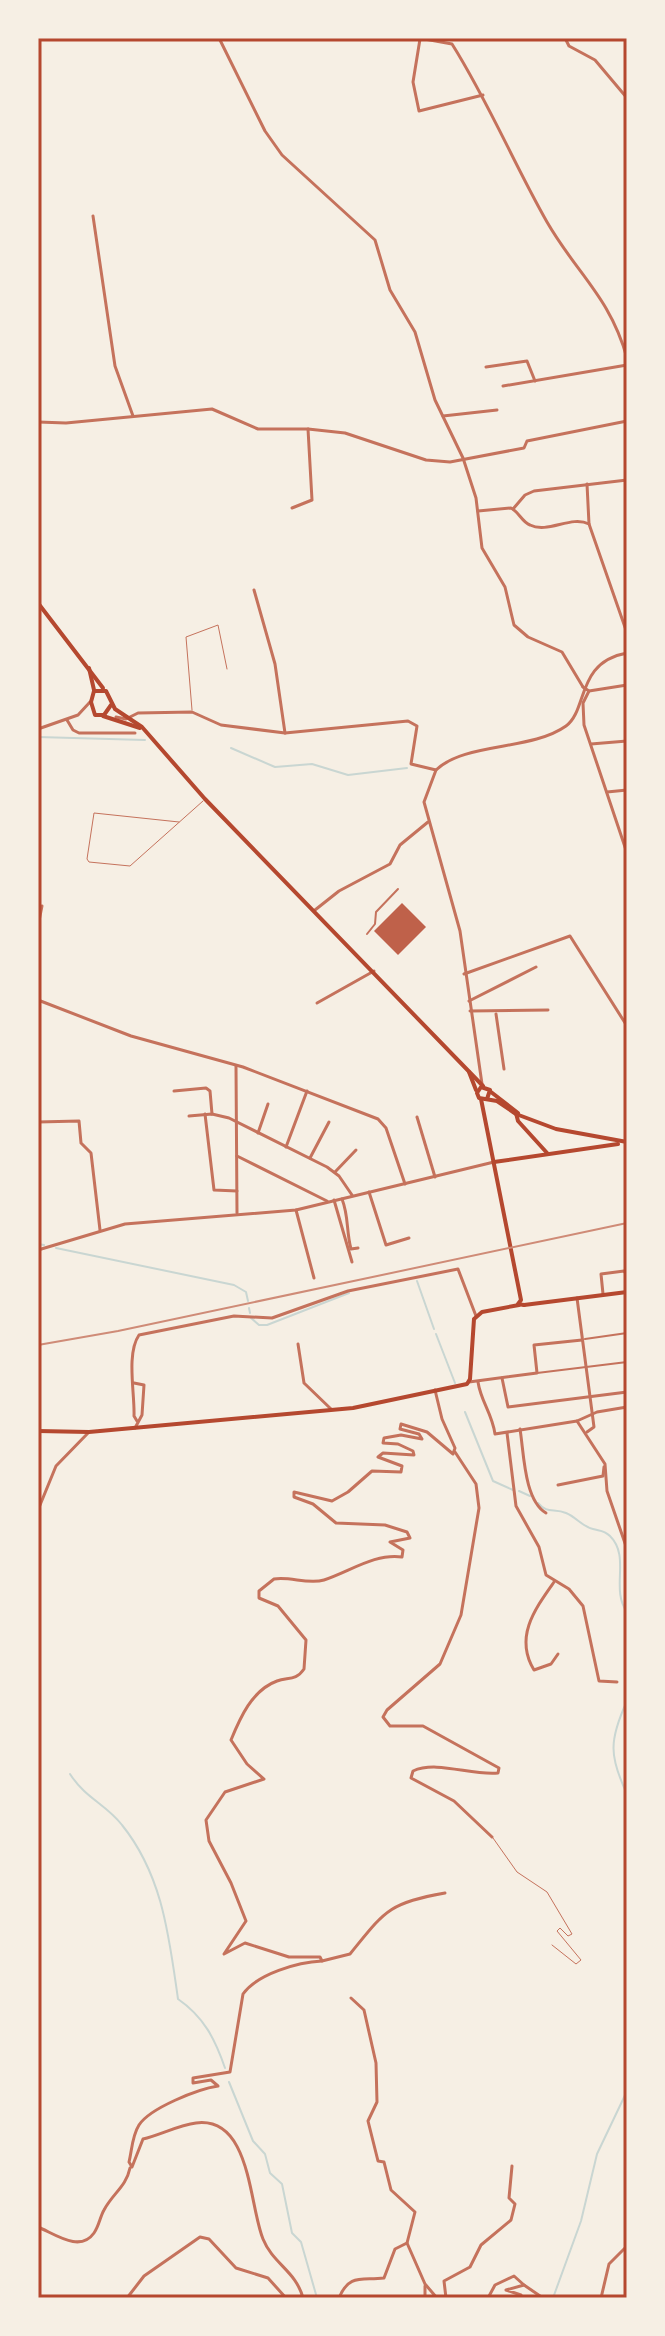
<svg xmlns="http://www.w3.org/2000/svg" width="665" height="2336" viewBox="0 0 665 2336" font-family="Commissioner,sans-serif">
<style>
.lines{fill:none;stroke-linecap:round;stroke-linejoin:round}
.stream{stroke:#c9d6d2;stroke-width:2}
.building{fill:#bf614a}
.service{stroke:#c5725c;stroke-width:1}
.pedestrian{stroke:#c5725c;stroke-width:2}
.minor{stroke:#c5725c;stroke-width:3}
.tertiary{stroke:#c5725c;stroke-width:3}
.secondary{stroke:#b5482f;stroke-width:4}
.primary{stroke:#b5482f;stroke-width:4}
.rail{stroke:#cf8b77;stroke-width:2}
.neatline{fill:none;stroke:#b5482f;stroke-width:3}
</style>
<rect width="100%" height="100%" fill="#f6efe4"/>
<g class="lines">
<g class="stream">
<path d="M38,737L145,740"/>
<path d="M231,748L275,767L312,764L348,775L407,768"/>
<path d="M38,1244L44,1245"/>
<path d="M56,1248L234,1285L246,1292L248,1301"/>
<path d="M417,1281L434,1329"/>
<path d="M249,1308L250,1313"/>
<path d="M251,1318L259,1325H267L349,1293"/>
<path d="M436,1334L455,1383"/>
<path d="M465,1412L493,1481L513,1490"/>
<path d="M519,1491L530,1496"/>
<path d="M538,1503C547,1514 554,1508 566,1513C576,1517 583,1527 593,1529C600,1531 604,1530 610,1536C631,1557 610,1589 627,1612"/>
<path d="M627,1701C609,1740 609,1756 627,1794"/>
<path d="M70,1774C86,1799 106,1804 122,1825C163,1876 169,1937 178,1999C204,2017 215,2039 225,2068"/>
<path d="M229,2082L253,2141L265,2154L270,2173L282,2184L292,2233L301,2242L317,2298"/>
<path d="M553,2298L581,2221L597,2154L627,2091"/>
</g>
</g>
<path class="building" d="M402,903L426,927L398,955L374,931Z"/>
<g class="lines">
<g class="service">
<path d="M192,710L186,637L218,625L227,669"/>
<path d="M179,822L94,813L87,859L89,862L130,866L203,801"/>
<path d="M493,1838L517,1872L547,1892L572,1934L568,1936L560,1928L557,1931L581,1960L576,1964L552,1945"/>
</g>
<g class="pedestrian">
<path d="M367,934L375,924L376,912L398,889"/>
<path d="M585,1339L627,1333"/>
<path d="M537,1373L627,1362"/>
</g>
<g class="minor">
<path d="M219,38L265,131L282,155L375,240L390,290L415,332L435,400L463,458L476,498L482,548L505,587L514,625L528,637L562,652L583,687"/>
<path d="M419,38L452,44C488,101 514,164 547,222C577,274 610,297 627,358"/>
<path d="M565,38L569,46L595,60L627,98"/>
<path d="M420,39L413,82L419,111L483,95"/>
<path d="M93,216L115,366L133,416"/>
<path d="M486,367L527,361L535,381"/>
<path d="M503,386L627,365"/>
<path d="M443,416L497,410"/>
<path d="M38,422L66,423L212,409L258,429H308L345,433L426,460L450,462L524,448L527,441L627,421"/>
<path d="M587,484L589,524"/>
<path d="M292,508L312,500L308,429"/>
<path d="M513,509L525,495L534,491L627,480"/>
<path d="M478,511L511,508C519,512 522,522 530,525C548,534 571,515 589,524L627,633"/>
<path d="M254,590L275,664L285,733"/>
<path d="M583,687L589,691L627,685"/>
<path d="M589,691L583,703L584,725L627,853"/>
<path d="M116,717L126,719L138,713L192,712L221,725L285,733L408,721L417,726L411,764L436,770C465,742 531,751 566,726C588,710 576,662 627,653"/>
<path d="M67,720L73,730L79,733H135"/>
<path d="M38,729L78,715L90,702"/>
<path d="M591,744L627,741"/>
<path d="M436,770L424,802L460,931L482,1084"/>
<path d="M607,792L627,790"/>
<path d="M315,910L339,891L390,864L400,845L428,822"/>
<path d="M38,926L42,906"/>
<path d="M464,974L570,936L627,1026"/>
<path d="M38,1000L131,1036L243,1067L378,1119L386,1128L405,1184"/>
<path d="M469,1001L536,967"/>
<path d="M317,1003L374,971"/>
<path d="M470,1011L548,1010"/>
<path d="M496,1014L504,1069"/>
<path d="M236,1066L237,1213"/>
<path d="M174,1091L206,1088L210,1091L212,1114"/>
<path d="M205,1114L214,1190L237,1191"/>
<path d="M189,1116L212,1114L229,1118L327,1167L339,1176L352,1195"/>
<path d="M417,1117L435,1177"/>
<path d="M38,1122L79,1121L81,1143L91,1153L100,1230"/>
<path d="M258,1133L268,1104"/>
<path d="M286,1147L307,1091"/>
<path d="M237,1156L327,1201"/>
<path d="M310,1158L329,1122"/>
<path d="M335,1172L356,1150"/>
<path d="M369,1192L386,1245L409,1238"/>
<path d="M342,1199C349,1217 346,1230 351,1249L358,1248"/>
<path d="M334,1200L352,1262"/>
<path d="M296,1210L314,1278"/>
<path d="M38,1250L125,1224L296,1210L494,1162"/>
<path d="M603,1294L601,1274L624,1271L627,1275"/>
<path d="M577,1298L594,1427L587,1432"/>
<path d="M298,1344L304,1383L331,1409"/>
<path d="M502,1378L508,1407L627,1392"/>
<path d="M469,1382L537,1373L534,1345L582,1340"/>
<path d="M478,1382C481,1402 492,1413 495,1434L577,1421L597,1412L627,1407"/>
<path d="M134,1383L144,1385L142,1415L135,1428"/>
<path d="M137,1421L134,1416C135,1394 126,1354 139,1335L234,1316L272,1318L348,1291L458,1269L476,1316"/>
<path d="M577,1421L605,1464L607,1491L627,1549"/>
<path d="M520,1429C524,1453 524,1500 546,1513"/>
<path d="M507,1433L516,1506L539,1547L546,1575L569,1589L583,1606L599,1681L617,1682"/>
<path d="M455,1452L476,1484L479,1508L461,1615L440,1664L387,1710L383,1717L390,1726H423L499,1768L498,1773C472,1776 437,1760 413,1771L411,1778L454,1801L492,1837"/>
<path d="M558,1485L603,1476L604,1467"/>
<path d="M554,1582C535,1609 514,1637 534,1670L551,1664L558,1654"/>
<path d="M322,1961L350,1954C385,1911 388,1903 445,1893"/>
<path d="M351,1998L364,2010L376,2063L377,2102L368,2121L378,2161L384,2162L391,2190L415,2212L407,2243"/>
<path d="M38,2227C55,2234 80,2253 94,2233C99,2226 100,2217 104,2210C113,2193 126,2187 130,2168"/>
<path d="M524,2285L543,2298"/>
<path d="M425,2286V2298"/>
<path d="M127,2298L144,2276L200,2237L209,2239L236,2268L268,2278L286,2298"/>
<path d="M303,2298C296,2271 273,2264 263,2239C249,2205 251,2116 196,2123C179,2125 160,2135 143,2139L132,2167L129,2162C132,2150 132,2136 139,2125C150,2108 198,2089 218,2086L211,2080L193,2083V2078L230,2072L243,1994C257,1974 298,1962 322,1961L320,1957H289L245,1943L224,1954L246,1921L231,1883L209,1841L206,1820L225,1792L264,1779L247,1764L231,1740C240,1718 252,1690 277,1681C288,1677 296,1681 304,1669L306,1640L278,1606L259,1598V1591L274,1579C290,1576 308,1585 324,1580C349,1572 375,1553 402,1557L403,1550L390,1542L410,1538L407,1532L385,1525L336,1523L313,1504L294,1497V1492L332,1501L348,1492L372,1471L401,1472L402,1466L378,1457L383,1453L414,1455L413,1451L398,1444L383,1443L384,1438L401,1435L422,1439L419,1434L400,1429L401,1424L427,1432L453,1454L455,1448L442,1419L435,1390"/>
<path d="M339,2298C349,2273 363,2281 384,2278L395,2249L407,2243L425,2284L437,2298"/>
<path d="M446,2298L444,2281L470,2267L481,2245L511,2220L515,2204L509,2198L512,2166"/>
<path d="M488,2298L495,2285L514,2276L524,2285L506,2290L521,2295L520,2298"/>
<path d="M601,2298L609,2264L626,2247"/>
</g>
<path class="tertiary" d="M38,1510L56,1466L89,1432"/>
<path class="secondary" d="M524,1305L627,1292"/>
<g class="primary">
<path d="M38,603L103,688"/>
<path d="M89,668L94,690"/>
<path d="M111,705L104,715H95L91,702L94,691H106L115,709L142,727L205,799L483,1086"/>
<path d="M103,716L140,728"/>
<path d="M469,1072L476,1090"/>
<path d="M491,1092L518,1113"/>
<path d="M481,1099L521,1300L518,1304L524,1305"/>
<path d="M487,1099L490,1090L481,1087L477,1093L479,1098L497,1101L516,1114L556,1129L627,1142"/>
<path d="M516,1113L518,1121L548,1154"/>
<path d="M494,1162L618,1144"/>
<path d="M38,1431L89,1432L353,1408L467,1384L470,1379L474,1319L482,1312L519,1305"/>
</g>
<path class="rail" d="M38,1345L118,1331L627,1223"/>
</g>
<rect width="665" height="2336" fill="none" stroke="#f6efe4" stroke-width="80"/>
<rect x="40" y="40" width="585" height="2256" class="neatline"/>
</svg>
